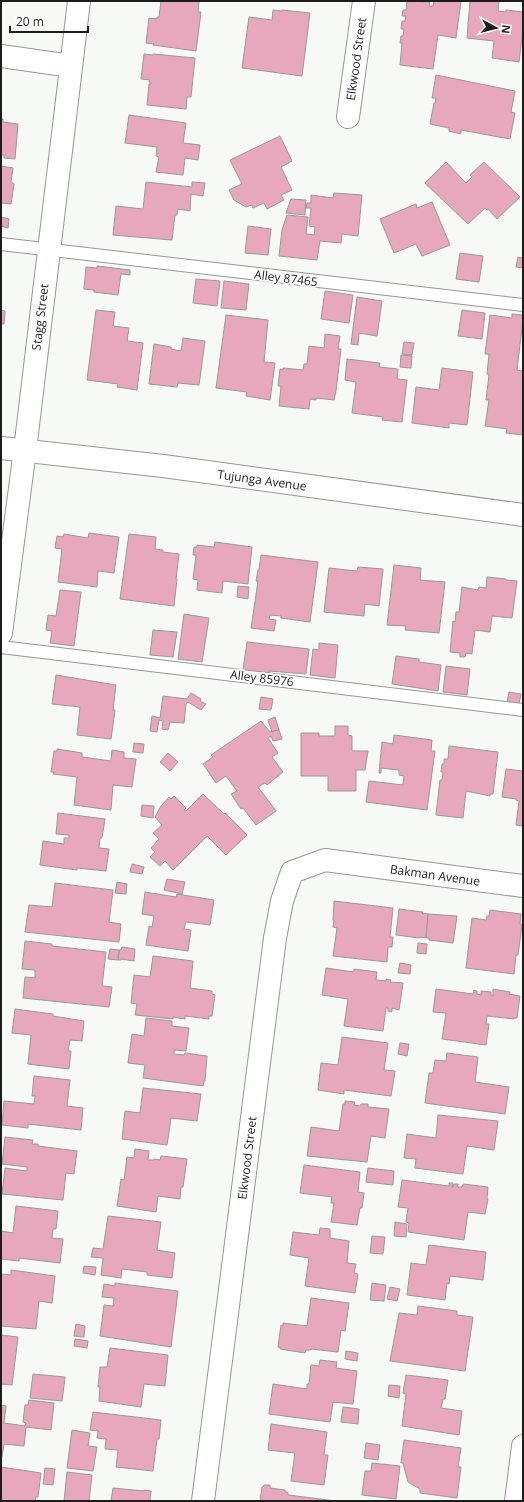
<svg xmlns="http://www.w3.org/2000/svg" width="524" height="1502" viewBox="0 0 524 1502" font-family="'Open Sans',sans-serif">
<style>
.building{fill:#e7a7bd;stroke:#9c9899}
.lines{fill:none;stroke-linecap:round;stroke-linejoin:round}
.service-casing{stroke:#969895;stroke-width:14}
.minor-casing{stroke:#969895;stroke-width:24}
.tertiary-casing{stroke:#969895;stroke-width:24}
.service{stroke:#fff;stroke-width:12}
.minor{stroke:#fff;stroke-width:22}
.tertiary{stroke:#fff;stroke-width:22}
.labels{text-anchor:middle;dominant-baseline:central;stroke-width:3.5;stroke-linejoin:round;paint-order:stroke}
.street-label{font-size:12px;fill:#1b1c1b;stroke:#fff}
</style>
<rect width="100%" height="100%" fill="#f7f9f6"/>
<g class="building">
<path d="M161,1H199L198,12H201L196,51L153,45L154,44L146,43L149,18L157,19V17H159Z"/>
<path d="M407,1L430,2L429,6H433L434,1H461L456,38L438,35L433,69L400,65L402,43H400L401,36H403L404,29H401L402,21H405L406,16H402L403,10H406Z"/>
<path d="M470,1H499L498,11L506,12V10L523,12V30L519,62L492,58L494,41L467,38Z"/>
<path d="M273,10L282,11V10L310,13L302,76L242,68L249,17L272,20Z"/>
<path d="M144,54L153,55V54L195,58L191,97H187L186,109L147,105L149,84H151V83L149,82L150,80L141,79Z"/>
<path d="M436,75L515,91L511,112L515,113L510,139L461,130V134L449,131V128L430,124L434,103H435L436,98H432Z"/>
<path d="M129,115L186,123L183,143L200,145L198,160L185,158L183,175L156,172L159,157L156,156L157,147L125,143Z"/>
<path d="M1,119H3V122L18,124L15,159L4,158V155H1Z"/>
<path d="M280,136L292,161L281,167L292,190L281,195L284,200L267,209L264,203L253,208L252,205L246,207L234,200L229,190L242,184L230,160Z"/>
<path d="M446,162L466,183L472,177L470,175L484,162L520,197L497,219L488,209L487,210L485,208L468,224L425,183Z"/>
<path d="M1,166L13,168L11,182L14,184L11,204L1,203Z"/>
<path d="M146,182L192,187V182L205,183L203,196L191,194L190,211L178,209L177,215H175L172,240L113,235L116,206L143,209Z"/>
<path d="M334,193L362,195L358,236L342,234L341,243L320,241L317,260L279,256L282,230L287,215L308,217L306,234L314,235L315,227L309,226L311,208H306L307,203H311V195L333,198Z"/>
<path d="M291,199L306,200L305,215L286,213Z"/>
<path d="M432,202L450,245L422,256L416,244L394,253L380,219L416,204L417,208Z"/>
<path d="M1,217L9,219L8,228L1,226Z"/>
<path d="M248,226L271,229L268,255L245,253Z"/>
<path d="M460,253L483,256L479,282L456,279Z"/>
<path d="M518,257L523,258V268L516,267Z"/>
<path d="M97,266L130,270V275L121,274L118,295L94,292V290L84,289L86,267L97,268Z"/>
<path d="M196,279L220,281L217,306L193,303Z"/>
<path d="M224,281L249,284L246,310L221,308Z"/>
<path d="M325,291L353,295L349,323L321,319Z"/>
<path d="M357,297L382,301L377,336L359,333L358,345L351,344Z"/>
<path d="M1,310L5,311L4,324H1Z"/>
<path d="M96,310L115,312L113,326L129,328L127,341L143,343L137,390L117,387L118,384L87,380Z"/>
<path d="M462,310L485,313L482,339L458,336Z"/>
<path d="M512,314L522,315V319H523L517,370L523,371V435L506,433L507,429L485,426L489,400H486L489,375L487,374L489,354H485L490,315L512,318Z"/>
<path d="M226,315L268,320L264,362L275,363L270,400L246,396L247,392L216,388Z"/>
<path d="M325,334L340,336L338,349H341L336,391L334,400L316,398V400L310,399L309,409L279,406L281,386H278L280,369L283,370V368L303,370L304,364H307L309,346L324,348Z"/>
<path d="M183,338L205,341L199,385L178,383L177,387L149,384L154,344L171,347V349L181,351Z"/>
<path d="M404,342L414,343L412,355L402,354Z"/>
<path d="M401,355L412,356L411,368L400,367Z"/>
<path d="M347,359L380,363L379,367L398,369L397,379L407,380L402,422L382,420L383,417L352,413L356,382L345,380Z"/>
<path d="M442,368L473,372L467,425L449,423V428L412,423L416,387L439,390Z"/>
<path d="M89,533L119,537L114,573L98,571L97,587L58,582L62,549L55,548L57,536L63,537L64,534L88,538Z"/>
<path d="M129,534L156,537L155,549L163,550V552L179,554L176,579H177L174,606L120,599Z"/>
<path d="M215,542L252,547L248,584L223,581L222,593L197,590L198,580L193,579L196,555H193L194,547H197V545L214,547Z"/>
<path d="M261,555L318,562L310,622L281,618V616L270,615L269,619L276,620L274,631L251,628L258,581H256L258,570H259Z"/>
<path d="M394,565L421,568L420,580L445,582L439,633L405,630L406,626L387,625Z"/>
<path d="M358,567L383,569L379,606L365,604L364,616L324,612L329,568L357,571Z"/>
<path d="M487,577L506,579V580L517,581L512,618L492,616L490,632L475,630L472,654L466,653L465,657H460V653L450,652L453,621L455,622L456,612H459L462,587L478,590L479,587L486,588Z"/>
<path d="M238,586L249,587L248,599L237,597Z"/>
<path d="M60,590L81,592L74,646L50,643L52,631L46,630L48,615L56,616Z"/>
<path d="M184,614L209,618L202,662L178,659Z"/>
<path d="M153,630L177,632L173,657L150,655Z"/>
<path d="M247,642L309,649L306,674L269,671V674L243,670Z"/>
<path d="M319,643L338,645L335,678L310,675L313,649L319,650Z"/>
<path d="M396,656L419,659V662L441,665L438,691L392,684Z"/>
<path d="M446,666L470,669L467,695L443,692Z"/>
<path d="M56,675L116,685L113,710H115L111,739L77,735L80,707L52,704Z"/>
<path d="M509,692L521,694L519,704L507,703Z"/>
<path d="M191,693L201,699L200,701L206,704L201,710L188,702L186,704L184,723L170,722L168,730L162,729L163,721L159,720L157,732L150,731L152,716L160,718L163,696L187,699Z"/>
<path d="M261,697L273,699L271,710L259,709Z"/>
<path d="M275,717L279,730L272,732L268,720Z"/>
<path d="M261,721L270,732L279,730L282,739L273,741L271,736L268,738L278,753L272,757L283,772L267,785L265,783L258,787L276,811L256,825L243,808L241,809L231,794L237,791L226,776L216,783L203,764L213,757L211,755Z"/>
<path d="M335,726H348V735L352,736V751H368L365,770H356V791H328V776H301V733H319V736H335Z"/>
<path d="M394,735L432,740L431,751H435L427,810L366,802L369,781L403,785L404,776L399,775V770L381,768V773H379L382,742L393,744Z"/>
<path d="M134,743L144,744L143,753L133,752Z"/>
<path d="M449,746L498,752L493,794H490V796L466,791L463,818L436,815L440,780H442L443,772H441L442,764H444V759H448Z"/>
<path d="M57,749L82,753V757L111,761L112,750L124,752V758L136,759L132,787L113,785L111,810L74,805L77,777L53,774L54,772H51L54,751H57Z"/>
<path d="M168,753L178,762L170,771L160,762Z"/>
<path d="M506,769L523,771V826L516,825L519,801L516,800V799L502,797Z"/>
<path d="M203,794L224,814L225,813L247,835L226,855L207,836L173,870L165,861L160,866L150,857L155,852L151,848L159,839L153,833L162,825L155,817L161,806L169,797L171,799L174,796L186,808L184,810L186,811Z"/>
<path d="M142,805L154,806L153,818L141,816Z"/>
<path d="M58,813L105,819L102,838H100L99,848L109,849L106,871L77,868V870L40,865L43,841L64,844V838H69V835L56,834Z"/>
<path d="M132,864L144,867L142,874L130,872Z"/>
<path d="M167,879L185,882L182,894L164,890Z"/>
<path d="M117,882L127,884L126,894L115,893Z"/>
<path d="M55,883L113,890L109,922L121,924L119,942L25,932L29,905L52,907Z"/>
<path d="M145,892L176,897L177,894L214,900L210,925L186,922L184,929L191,930L188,951L146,945L149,926L152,927L154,916L142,914Z"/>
<path d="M334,901L393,908L390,937H393L392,947H388L387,962L333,956L337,928L333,927L334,920H333Z"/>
<path d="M399,909L423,912L422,913L428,914L426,938L420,937V938L396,935Z"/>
<path d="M490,910L521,914L520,924L522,925L518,955H516L514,974L466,968L472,918L486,920L487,916H489Z"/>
<path d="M428,914L457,916L453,943L429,940V938H426Z"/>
<path d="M25,941L52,944V946L106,952L102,986L112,987L109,1007L23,998L25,977L35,978V970L22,969Z"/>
<path d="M418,943L427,944L426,954L417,953Z"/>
<path d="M122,947L135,949L134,961L121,959V960H118L119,950H121Z"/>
<path d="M110,949L119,950L118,960L108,959Z"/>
<path d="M153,956L193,961L190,988L212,991V994L215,995L212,1016H209V1019L185,1016V1019L173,1017V1019L135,1015L137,1004L131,1003L134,975L150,977Z"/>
<path d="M400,963L411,965L410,974L398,973Z"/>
<path d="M326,968L354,972V969L377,972L376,980L386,981V979L391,980L390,982L403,983L399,1010L392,1008V1012L388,1011V1008H386L383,1031L344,1026L348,999L322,995Z"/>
<path d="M436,989L473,994L474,990L477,991V994L481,995V991L491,992V995L493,996V989L510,992L509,994L520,996L517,1018H514V1019L487,1016L486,1024H489L486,1045L442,1039L446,1013L433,1012Z"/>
<path d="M15,1009L53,1014V1016L84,1021L82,1041L70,1040L68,1051H71L69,1069L28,1064L31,1035L12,1033Z"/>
<path d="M146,1018L172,1021V1026L189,1028L186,1051L174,1050V1054L184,1055L185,1053L207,1056L205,1081H204L203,1086L143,1078L145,1065L128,1063L132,1034L144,1036Z"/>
<path d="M342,1037L388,1043L384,1070L395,1071L391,1096L344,1090V1094L318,1090L321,1063L338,1065Z"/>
<path d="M400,1043L409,1044L407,1056L398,1054Z"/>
<path d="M447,1053L478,1057L475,1082L509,1087L505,1114L425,1103L429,1073H433L435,1060L446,1061Z"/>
<path d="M34,1076L70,1080L67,1106L83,1108L81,1130L28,1124V1128L2,1125L4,1101L34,1104L35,1096H32Z"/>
<path d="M143,1088L201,1094L197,1121L171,1118L167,1145L122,1139L125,1111L140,1113Z"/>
<path d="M345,1101L355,1102L354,1105L360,1106L361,1104H368V1107L389,1109L385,1138L371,1136L367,1162L307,1156L311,1127L339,1131L343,1104H345Z"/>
<path d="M438,1115L498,1121L494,1150L467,1146L463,1174L415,1168L416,1159L404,1158L407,1134L436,1138Z"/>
<path d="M5,1137L33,1140L32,1144H38V1146L77,1151L74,1174L66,1173L63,1200L2,1194L5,1168L27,1171V1167L2,1164Z"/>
<path d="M135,1149L149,1151L148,1160H154V1159L160,1160L161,1156L187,1159L183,1187H181L180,1199L158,1196L156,1212L117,1206L121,1179L124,1180L127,1157L134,1158Z"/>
<path d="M304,1165L360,1172L358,1192L364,1193L362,1208H360L357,1225L331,1222L334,1203H331L332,1197L300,1193Z"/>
<path d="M368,1168L394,1171L393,1185L366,1182Z"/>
<path d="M402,1180L449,1186V1183H453L452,1187H453L454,1184H458L457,1187H462L463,1184L488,1187L487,1199H488L485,1214L468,1212L464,1240L408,1232L409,1223L406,1222L408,1208L398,1207Z"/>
<path d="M16,1206L58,1211L56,1229H53L52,1238L63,1239L60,1263L19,1258V1261L1,1259V1231L13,1233Z"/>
<path d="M108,1216L161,1222L157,1250L175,1253L172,1278L147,1275V1272L122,1269L121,1278L101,1275L103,1258L91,1257L93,1248L103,1249Z"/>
<path d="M395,1222L407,1224L406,1237L394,1236Z"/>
<path d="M320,1228L330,1229V1238L349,1241L347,1263L356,1264L354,1273L358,1274L355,1293L305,1286L309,1258L290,1255L293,1232L319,1235Z"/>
<path d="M372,1236L385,1237L383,1254L370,1253Z"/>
<path d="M429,1245L486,1252L483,1280L450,1276L449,1284L447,1283L445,1300L407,1295L411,1263L426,1265Z"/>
<path d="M84,1266L96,1267L95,1275L83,1273Z"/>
<path d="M11,1270L55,1276L52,1303L39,1301L36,1329L1,1326V1274L11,1275Z"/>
<path d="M115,1283L178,1291L171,1347L100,1336L104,1305L113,1306L114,1298L102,1297L104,1284L115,1286Z"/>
<path d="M372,1283L386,1285L384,1301L370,1300Z"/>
<path d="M390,1287L400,1289L397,1301L387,1299Z"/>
<path d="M311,1298L349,1303L345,1331L341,1330L338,1352L311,1349V1350H306L305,1353L280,1349V1347H278L281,1325L283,1326V1323L307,1326Z"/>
<path d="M418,1306L457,1311V1315L473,1317L465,1371L390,1361L399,1313L417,1315Z"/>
<path d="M76,1324L85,1326L84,1337L74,1336Z"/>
<path d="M1,1335L18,1337L12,1385L1,1384Z"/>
<path d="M75,1339L88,1341L87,1348L74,1346Z"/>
<path d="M110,1348L168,1355L165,1386L144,1384L141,1407L99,1401L100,1387H98L100,1367H107Z"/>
<path d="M346,1351L358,1353L357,1361L345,1359Z"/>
<path d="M320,1360L337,1362L336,1368L357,1371L353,1404L333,1402L330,1422L269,1414L273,1384L307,1389V1384H309L311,1365L319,1366Z"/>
<path d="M33,1374L65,1377L62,1401L30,1398Z"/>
<path d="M406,1375L448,1380L445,1399H443L441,1408L462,1411L459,1435L402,1426L406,1394L403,1393Z"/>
<path d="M389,1385L400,1386L399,1398L388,1396Z"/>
<path d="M29,1400L54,1403L51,1430L26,1427L24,1446L4,1444L2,1457H1V1405L6,1406L4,1423L25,1426L26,1423L23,1422L25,1405H28Z"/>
<path d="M343,1407L359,1409L358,1424L341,1422Z"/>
<path d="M93,1412L161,1420L159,1439H157L153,1471L116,1467L118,1450L105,1449L106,1439L97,1438L98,1431L90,1430Z"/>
<path d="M271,1424L327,1432L324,1455H328L324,1485L291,1481L295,1453L268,1450Z"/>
<path d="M72,1430L90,1433L88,1446L97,1447L93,1471L67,1468Z"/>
<path d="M404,1440L461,1448L458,1467H461L457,1498L420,1493V1489L408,1482L403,1463H401Z"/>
<path d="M366,1443L380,1445L378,1460L364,1458Z"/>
<path d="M372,1463L400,1466L396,1499L362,1495L365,1471H371Z"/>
<path d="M1,1467L41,1473L38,1497H36L35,1501H1Z"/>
<path d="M45,1468L55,1469L53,1485L43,1484Z"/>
<path d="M67,1472L92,1475L89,1501H64Z"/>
<path d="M264,1485H270V1488L285,1490V1492H288V1495L336,1501H260L262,1487H263Z"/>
<path d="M113,1488L144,1491V1490L151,1491L150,1501H111Z"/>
</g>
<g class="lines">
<g class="service-casing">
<g id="service">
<path d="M1,244L523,305"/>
<path d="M1,647L523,710"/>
</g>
</g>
<g class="minor-casing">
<g id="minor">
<path d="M1,56L71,66"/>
<path d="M348,117L364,1"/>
<path d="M1,633L25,450L79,1"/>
<path d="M203,1501L275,938L282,901L292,872L325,860L523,886"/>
<path d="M516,1501L523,1446"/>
</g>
</g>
<g class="tertiary-casing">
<path id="tertiary" d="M1,448L163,466L523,515"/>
</g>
<use href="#service" class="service"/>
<use href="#minor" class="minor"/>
<use href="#tertiary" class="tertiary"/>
</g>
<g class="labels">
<g class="street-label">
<text transform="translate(356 59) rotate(-82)">Elkwood Street</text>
<text transform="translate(286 278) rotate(7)">Alley 87465</text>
<text transform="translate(40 317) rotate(-83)">Stagg Street</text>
<text transform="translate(262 480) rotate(8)">Tujunga Avenue</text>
<text transform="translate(262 678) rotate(7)">Alley 85976</text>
<text transform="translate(435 875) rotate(8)">Bakman Avenue</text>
<text transform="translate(247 1158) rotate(-83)">Elkwood Street</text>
</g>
</g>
<rect width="524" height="1502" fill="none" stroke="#1b1c1b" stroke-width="4"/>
<g transform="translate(496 28) rotate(97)" stroke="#ffffff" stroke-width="3" paint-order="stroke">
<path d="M0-3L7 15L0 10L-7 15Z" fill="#1b1c1b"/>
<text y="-6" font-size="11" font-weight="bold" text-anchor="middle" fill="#1b1c1b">N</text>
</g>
<path d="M10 26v6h78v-6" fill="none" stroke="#1b1c1b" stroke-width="2"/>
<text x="16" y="26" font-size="12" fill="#1b1c1b" stroke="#ffffff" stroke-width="3" paint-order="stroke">20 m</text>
</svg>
